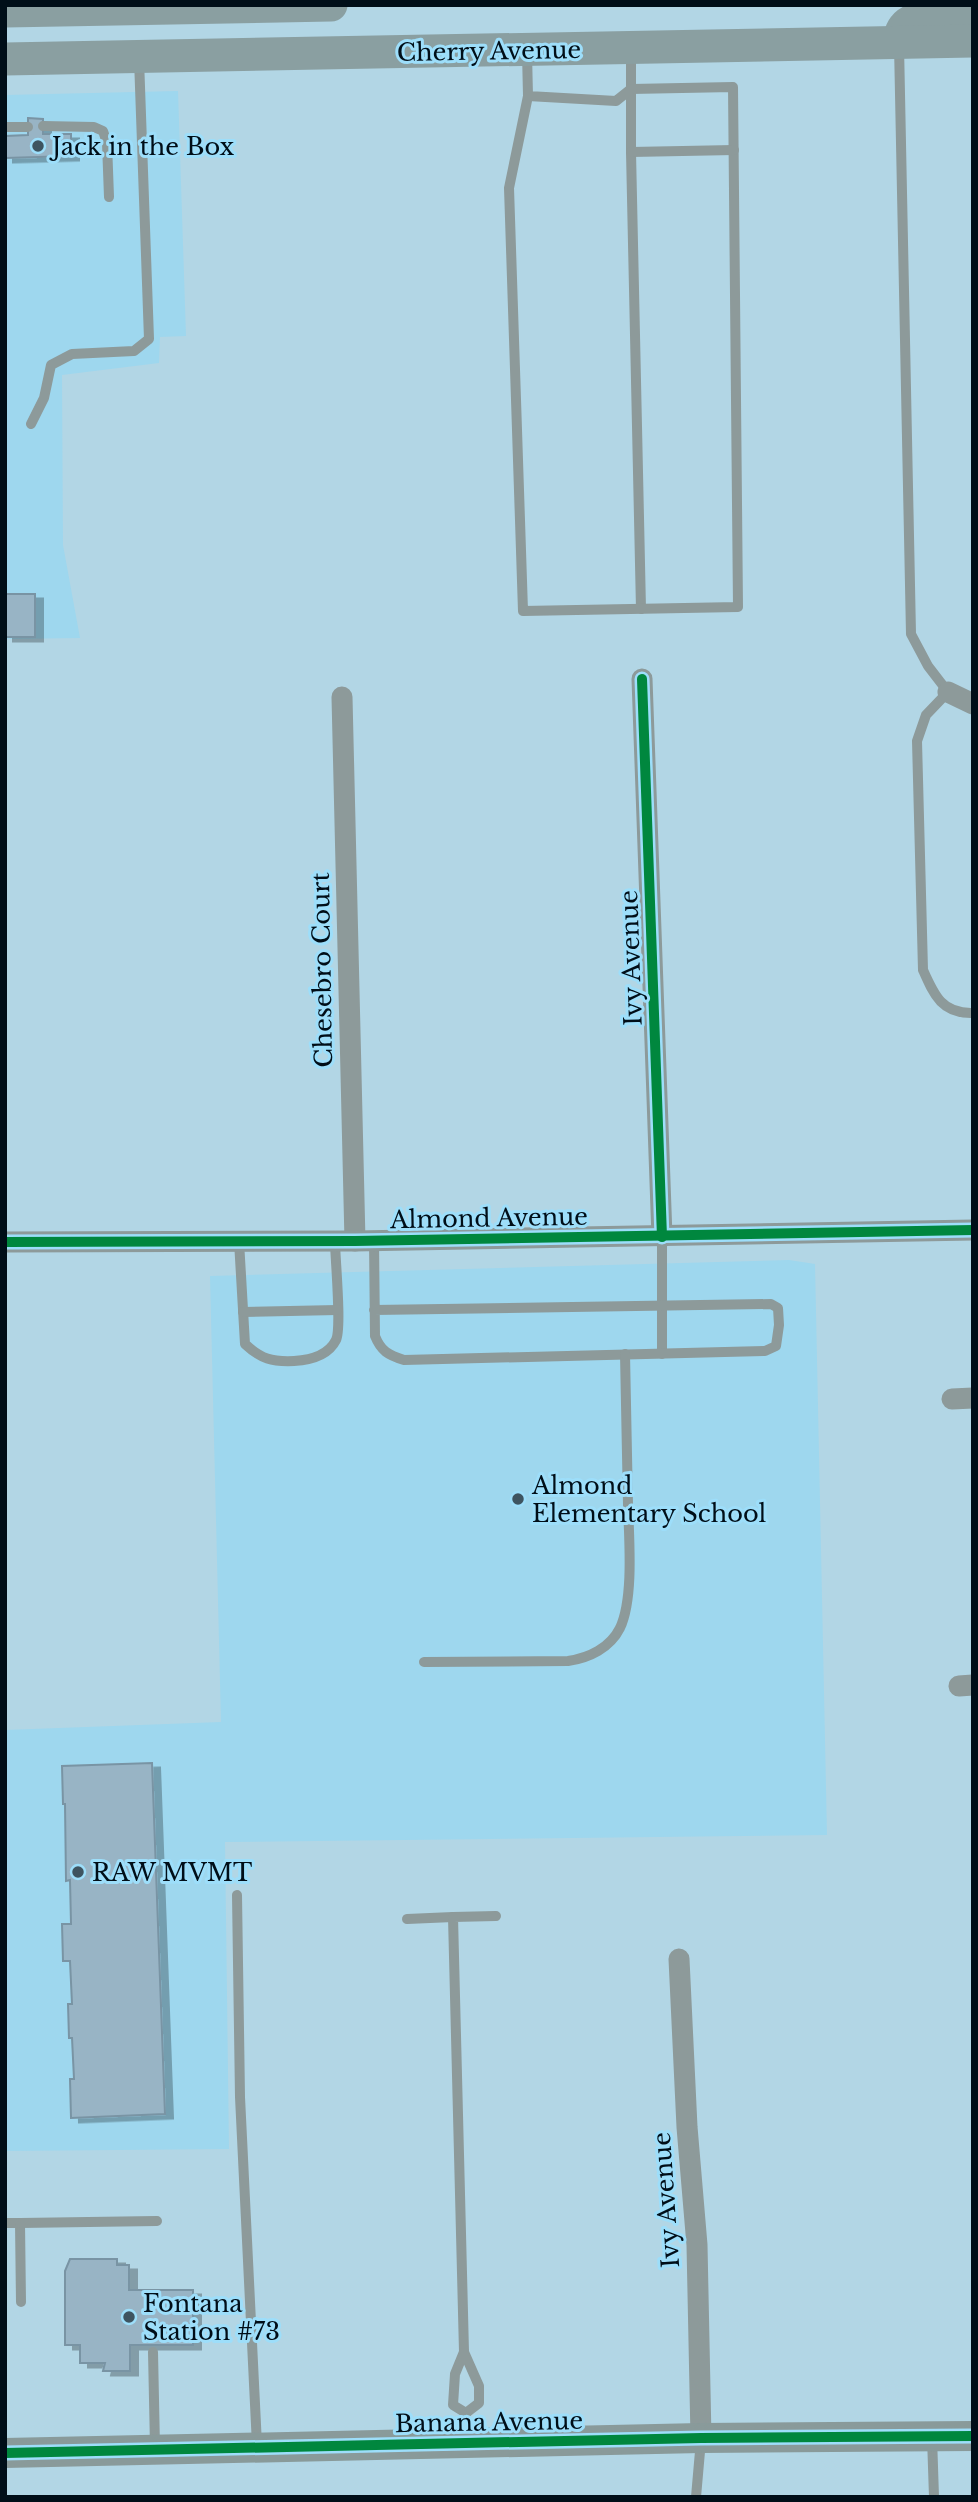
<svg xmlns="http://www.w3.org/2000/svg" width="978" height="2502" viewBox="0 0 978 2502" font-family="'Libre Baskerville',serif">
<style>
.built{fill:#9ed7ee}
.building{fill:#98b4c5;stroke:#7994a4;stroke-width:2;filter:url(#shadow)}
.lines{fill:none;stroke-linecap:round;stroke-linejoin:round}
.lane{stroke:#8d9a9a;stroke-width:10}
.street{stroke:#8d9a9a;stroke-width:21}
.secondary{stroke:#899a9a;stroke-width:30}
.primary{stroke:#8a9fa1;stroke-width:33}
.cycleway-casing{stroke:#9ddefa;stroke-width:15}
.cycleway{stroke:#00873e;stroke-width:10}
.poi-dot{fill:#3e5460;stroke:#9ddefa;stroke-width:2.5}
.labels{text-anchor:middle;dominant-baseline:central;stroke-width:6;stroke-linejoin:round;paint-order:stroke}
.street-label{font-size:24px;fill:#000e18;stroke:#9ddefa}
.poi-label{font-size:24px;fill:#000e18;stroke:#9ddefa;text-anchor:start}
</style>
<defs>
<filter id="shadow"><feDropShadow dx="8" dy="4.5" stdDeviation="0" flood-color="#0004"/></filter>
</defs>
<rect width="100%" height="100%" fill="#b2d6e5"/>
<g class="built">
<path d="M178,91L186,336L160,337L159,363L62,375L63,545L80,638L5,639V95Z"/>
<path d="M789,1260L815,1264L827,1835L225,1842L229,2149L5,2151V1730L221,1722L210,1276Z"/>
</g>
<g class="building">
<path d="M28,118L43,119V134H71V156L5,158V136L28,135Z"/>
<rect x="5" y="594" width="30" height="43"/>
<path d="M152,1763L165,2114L71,2118L70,2079H74L72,2038H69L68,2004H72L70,1961H63L62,1924H71L70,1880L66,1881L65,1804H63L62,1766Z"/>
<path d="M70,2259H117V2265H129V2290H193V2345H130V2371H103L105,2363H80V2345H65V2271Z"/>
</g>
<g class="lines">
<g class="lane">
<path d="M899,45L911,634L928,666L948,692L926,715L917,741L923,970C934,995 942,1014 973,1013"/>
<path d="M631,52V152L641,609"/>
<path d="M527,53L528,96L509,188L523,611L738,607L733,87L631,89L616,101L528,96"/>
<path d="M43,126L94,127L103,131L107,143L109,197"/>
<path d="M5,127H28"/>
<path d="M631,152L734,150"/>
<path d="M31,424L44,398L51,365L72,354L134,351L149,339L139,59"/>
<path d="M662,1237V1354"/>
<path d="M374,1240L375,1336C381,1351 388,1355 404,1360L765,1351L776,1346L779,1325L778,1308L771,1304L374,1310"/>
<path d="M239,1241L245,1344C261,1359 272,1362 294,1361C311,1360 328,1356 336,1340C342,1328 335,1258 335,1241"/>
<path d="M243,1312L337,1310"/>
<path d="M424,1662L568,1661C589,1658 610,1648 620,1628C634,1598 629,1539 628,1505C627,1455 626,1404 625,1354"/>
<path d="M237,1895L240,2097L257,2445"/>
<path d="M407,1919L453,1917"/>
<path d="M5,2223H20L21,2302"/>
<path d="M20,2223L157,2221"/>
<path d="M153,2352L155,2447"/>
<path d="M464,2352L455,2374L453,2405L466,2413"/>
<path d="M466,2413L479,2403V2386L464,2352L453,1917L496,1916"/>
<path d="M932,2437L934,2497"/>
<path d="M696,2497L701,2440"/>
</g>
<g class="street">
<path d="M642,679L662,1237"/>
<path d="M948,692L973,704"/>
<path d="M342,697L355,1241"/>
<path d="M5,1242L355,1241L973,1230"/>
<path d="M952,1399L973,1398"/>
<path d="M959,1686L973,1685"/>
<path d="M679,1959L687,2127L697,2245L701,2438"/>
</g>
<path class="secondary" d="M5,2453L701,2438L973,2436"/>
<g class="primary">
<path d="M5,11L331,5"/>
<path d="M899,42C900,36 901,30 905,26C916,12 956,17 973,17"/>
<path d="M5,59L973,41"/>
</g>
<g class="cycleway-casing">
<g id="cycleway">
<path d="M642,679L662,1237"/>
<path d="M5,1242L355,1241L973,1230"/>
<path d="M5,2453L701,2438L973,2436"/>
</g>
</g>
<use href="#cycleway" class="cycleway"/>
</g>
<g class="poi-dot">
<circle cx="38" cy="146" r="7"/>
<circle cx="518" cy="1499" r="7"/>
<circle cx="78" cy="1872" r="7"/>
<circle cx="129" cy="2317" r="7"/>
</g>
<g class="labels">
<g class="street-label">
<text transform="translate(489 51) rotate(-1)">Cherry Avenue</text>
<text transform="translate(631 958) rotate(-92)">Ivy Avenue</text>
<text transform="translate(322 970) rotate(-91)">Chesebro Court</text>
<text transform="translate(489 1218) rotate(-1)">Almond Avenue</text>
<text transform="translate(666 2200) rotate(-94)">Ivy Avenue</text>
<text transform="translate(489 2422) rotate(-1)">Banana Avenue</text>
</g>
<g class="poi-label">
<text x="52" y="146">Jack in the Box</text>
<text x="532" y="1485">Almond<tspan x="532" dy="28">Elementary School</tspan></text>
<text x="92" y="1872">RAW MVMT</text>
<text x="143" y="2303">Fontana<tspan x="143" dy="28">Station #73</tspan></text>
</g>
</g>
<rect width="978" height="2502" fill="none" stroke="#000e18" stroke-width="14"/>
</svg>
